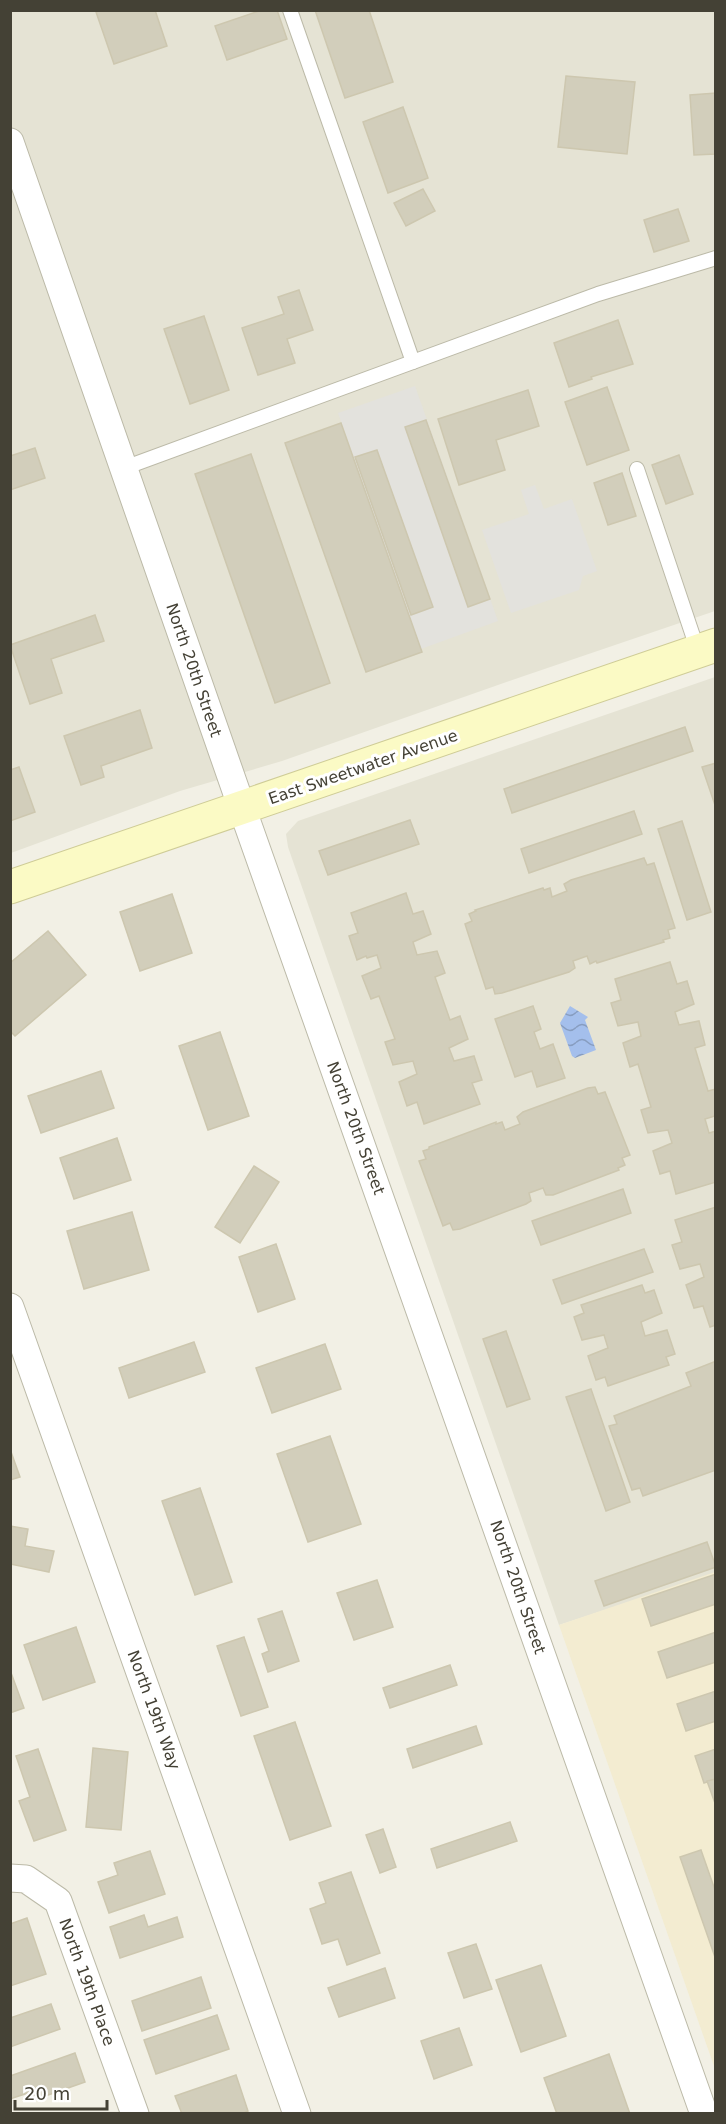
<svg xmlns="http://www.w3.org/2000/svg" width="726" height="2124" viewBox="0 0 726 2124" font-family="'DejaVu Sans',sans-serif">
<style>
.residential{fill:#e5e3d4}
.commercial{fill:#f3ecd1}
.parking{fill:#e3e2dd}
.water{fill:url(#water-waves)}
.building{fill:#d2cebb;stroke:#cdc7af;stroke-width:1.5}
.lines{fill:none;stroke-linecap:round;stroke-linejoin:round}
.lane-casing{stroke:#bcbaa8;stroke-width:16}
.street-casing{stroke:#bcbaa8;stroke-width:29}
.secondary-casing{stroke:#cfcc97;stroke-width:35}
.lane{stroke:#fff;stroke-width:14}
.street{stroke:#fff;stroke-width:27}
.secondary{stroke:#fbfac5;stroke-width:33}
.labels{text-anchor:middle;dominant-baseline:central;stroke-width:6;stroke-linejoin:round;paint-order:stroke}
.street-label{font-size:16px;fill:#444135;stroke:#fff}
</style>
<defs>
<pattern id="water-waves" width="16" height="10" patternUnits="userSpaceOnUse" patternTransform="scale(1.5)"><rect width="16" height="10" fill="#a4bfec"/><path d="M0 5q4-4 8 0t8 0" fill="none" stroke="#879dc0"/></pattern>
</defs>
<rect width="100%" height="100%" fill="#f2f0e5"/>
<g class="residential">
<path d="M11,11H715V611L521,677L282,761L180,791L11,853Z"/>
<path d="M715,677V1574L559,1625L288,847L286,834L298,821Z"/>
</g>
<path class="commercial" d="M715,1572V2069L559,1625Z"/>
<g class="parking">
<path d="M415,386L498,621L421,649L338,413Z"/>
<path d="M535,485L544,509L572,499L597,571L583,576L579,590L511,613L482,530L529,514L521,490Z"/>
</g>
<path class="water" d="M570,1006L588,1017L585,1020L596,1050L575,1058L572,1056L560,1023Z"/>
<g class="building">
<path d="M101,10H155L167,46L114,64L96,12Z"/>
<path d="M262,10H277L287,39L227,60L215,26Z"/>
<path d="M315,10H369L393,82L345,98Z"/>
<path d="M566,76L635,82L627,154L558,147Z"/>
<path d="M716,93V154L694,155L690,95Z"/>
<path d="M403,107L428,178L388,193L363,122Z"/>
<path d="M423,189L435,211L406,226L394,203Z"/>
<path d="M678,209L689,241L654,252L644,220Z"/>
<path d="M299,290L313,330L287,339L295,363L258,375L242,328L284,314L278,297Z"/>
<path d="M204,316L229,390L190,404L164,329Z"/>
<path d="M618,320L633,364L591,377L592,379L569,387L554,343Z"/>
<path d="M607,387L629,450L587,465L565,402Z"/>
<path d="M528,390L539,426L496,440L505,470L459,485L438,419Z"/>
<path d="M426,420L490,599L468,607L405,427Z"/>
<path d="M341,423L422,652L366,672L285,443Z"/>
<path d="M35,448L45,478L10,490V456Z"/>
<path d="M377,450L433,607L411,615L355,457Z"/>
<path d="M251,454L330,683L275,703L195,474Z"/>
<path d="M679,455L693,494L666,504L652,465Z"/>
<path d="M622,473L636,516L608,525L594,483Z"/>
<path d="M95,615L104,641L51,659L62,693L30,704L10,645Z"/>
<path d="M140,710L152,748L101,766L104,777L81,785L64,736Z"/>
<path d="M685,727L693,751L512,813L504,789Z"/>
<path d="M716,763V808L702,767Z"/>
<path d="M19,767L35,812L10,821V770Z"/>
<path d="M634,811L642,834L529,873L521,849Z"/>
<path d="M410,820L419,844L328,875L319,851Z"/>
<path d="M682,821L711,912L687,920L658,829Z"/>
<path d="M644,858L647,865L654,863L675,928L668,930L670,938L663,940L664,942L597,963L596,961L590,964L587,956L573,961L575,968L569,972L502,993L495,994L493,987L486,989L465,924L472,921L469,914L476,911L475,910L543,888L544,890L550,888L552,897L567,891L564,884L571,880Z"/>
<path d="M406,893L413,914L423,911L431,934L413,942L417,955L437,951L445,973L435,977L450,1020L460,1016L468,1039L449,1048L454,1061L474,1056L482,1080L472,1083L480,1104L424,1124L417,1102L407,1106L399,1082L417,1074L413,1061L393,1065L385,1042L395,1039L379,996L371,999L362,976L381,968L377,955L367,958L366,956L357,960L349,936L358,933L351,913Z"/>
<path d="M172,894L192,953L140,971L120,912Z"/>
<path d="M48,931L86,975L15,1036L10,1031V963Z"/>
<path d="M670,962L677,984L687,981L694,1004L675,1012L679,1025L699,1021L705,1045L695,1048L708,1091L716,1089L715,1116L705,1119L709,1133L716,1131V1182L676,1194L670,1171L660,1174L653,1151L672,1143L668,1130L648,1133L641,1110L651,1107L638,1064L630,1067L623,1043L641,1036L638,1022L618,1026L611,1003L621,1000L615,979Z"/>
<path d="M533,1006L541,1029L534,1032L540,1049L553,1044L565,1078L537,1087L532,1071L515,1077L495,1019Z"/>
<path d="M220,1032L249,1116L208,1130L179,1046Z"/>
<path d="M101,1071L114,1108L41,1133L28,1096Z"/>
<path d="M595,1087L598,1094L605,1092L630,1155L622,1158L625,1165L618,1168L619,1170L553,1195H546L543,1188L529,1193L531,1201L526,1204L460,1229L453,1230L450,1223L443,1226L419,1161L426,1159L423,1151L429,1149V1147L496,1122V1124L502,1122L505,1130L520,1124L517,1117L523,1112L588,1088Z"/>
<path d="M117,1138L131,1180L74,1199L60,1158Z"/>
<path d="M254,1166L279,1182L240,1243L215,1227Z"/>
<path d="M623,1189L631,1213L541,1245L532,1221Z"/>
<path d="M716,1207V1325L710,1327L703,1306L694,1308L686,1285L704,1277L700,1264L680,1269L672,1245L682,1242L675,1220Z"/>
<path d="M132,1212L149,1270L84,1289L67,1231Z"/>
<path d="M276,1244L295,1299L258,1312L239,1257Z"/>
<path d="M644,1249L653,1272L562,1304L553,1280Z"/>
<path d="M642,1285L645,1293L654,1290L662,1313L641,1322L645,1336L667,1330L675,1354L666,1357L669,1365L608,1386L605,1377L596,1380L588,1356L608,1348L604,1335L582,1340L574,1317L584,1313L581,1305Z"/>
<path d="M506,1331L530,1399L507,1407L483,1339Z"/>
<path d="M194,1342L205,1372L129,1398L119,1368Z"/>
<path d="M325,1344L341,1389L272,1413L256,1368Z"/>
<path d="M716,1361V1470L643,1496L640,1488L632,1490L609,1426L617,1424L614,1416L691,1386L686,1373Z"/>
<path d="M591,1389L630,1502L606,1511L566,1397Z"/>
<path d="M330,1436L361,1524L308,1542L277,1454Z"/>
<path d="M10,1449L20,1477L10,1480Z"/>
<path d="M200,1488L232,1582L195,1595L162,1501Z"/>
<path d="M10,1526L28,1529L25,1546L54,1551L49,1572L10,1564Z"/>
<path d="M707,1542L716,1567L604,1606L595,1581Z"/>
<path d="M716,1574V1604L651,1626L642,1599Z"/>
<path d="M377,1580L393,1627L354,1640L337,1593Z"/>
<path d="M282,1611L299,1661L268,1672L262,1654L269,1651L258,1619Z"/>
<path d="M76,1627L95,1682L43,1700L24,1645Z"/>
<path d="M716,1632V1662L667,1678L658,1652Z"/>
<path d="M244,1637L268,1707L241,1716L217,1646Z"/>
<path d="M450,1665L457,1685L390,1708L383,1688Z"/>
<path d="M10,1670L24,1708L10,1713Z"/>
<path d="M716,1691V1721L686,1731L677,1704Z"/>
<path d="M295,1722L331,1826L290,1840L254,1736Z"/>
<path d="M476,1726L482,1744L413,1768L407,1749Z"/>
<path d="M93,1748L128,1752L121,1830L86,1827Z"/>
<path d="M38,1749L66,1830L34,1841L19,1801L30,1797L16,1756Z"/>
<path d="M716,1749V1779L704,1783L695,1756Z"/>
<path d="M716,1779V1806L707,1781Z"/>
<path d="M510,1822L517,1841L437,1868L431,1849Z"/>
<path d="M383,1829L396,1867L380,1873L366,1835Z"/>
<path d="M701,1850L716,1893V1960L680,1857Z"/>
<path d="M150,1851L165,1894L109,1913L98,1882L118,1875L114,1863Z"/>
<path d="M351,1872L380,1953L347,1965L338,1939L322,1944L310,1909L326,1903L319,1883Z"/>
<path d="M144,1915L148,1927L177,1917L183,1937L120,1958L110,1927Z"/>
<path d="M27,1918L46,1974L10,1986V1924Z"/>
<path d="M476,1944L492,1989L464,1998L448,1953Z"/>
<path d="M541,1965L566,2036L521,2052L496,1980Z"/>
<path d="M385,1968L395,1998L339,2017L328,1988Z"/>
<path d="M201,1977L211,2008L142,2031L132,2001Z"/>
<path d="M51,2004L60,2029L10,2047V2018Z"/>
<path d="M217,2015L229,2049L156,2074L144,2040Z"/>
<path d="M459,2028L472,2065L434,2079L421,2041Z"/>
<path d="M75,2053L85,2082L31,2101L28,2093L10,2099V2076Z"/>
<path d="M609,2054L630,2114H557L544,2078Z"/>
<path d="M236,2075L248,2111L242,2114H182L175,2096Z"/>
</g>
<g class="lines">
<g class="lane-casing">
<g id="lane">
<path d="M290,10L413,362"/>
<path d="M124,468L598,294L716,258"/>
<path d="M637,469L698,651"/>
</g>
</g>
<g class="street-casing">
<g id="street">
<path d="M10,142L242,808L704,2114"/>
<path d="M10,1307L297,2114"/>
<path d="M10,1878L26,1879L58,1901L135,2114"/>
</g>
</g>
<g class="secondary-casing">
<path id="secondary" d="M10,887L716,645"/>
</g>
<use href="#lane" class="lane"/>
<use href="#street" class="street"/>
<use href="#secondary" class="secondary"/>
</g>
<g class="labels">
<g class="street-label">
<text transform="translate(194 670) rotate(71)">North 20th Street</text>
<text transform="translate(363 767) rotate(-19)">East Sweetwater Avenue</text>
<text transform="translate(356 1128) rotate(70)">North 20th Street</text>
<text transform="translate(518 1587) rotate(71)">North 20th Street</text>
<text transform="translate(154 1710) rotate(70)">North 19th Way</text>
<text transform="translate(87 1982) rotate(70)">North 19th Place</text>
</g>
</g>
<rect width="726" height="2124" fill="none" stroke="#444135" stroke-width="24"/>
<path d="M15 2100v9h92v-9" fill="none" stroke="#444135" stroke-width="3"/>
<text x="24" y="2100" font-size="18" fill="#444135" stroke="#ffffff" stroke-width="4.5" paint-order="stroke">20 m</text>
</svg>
